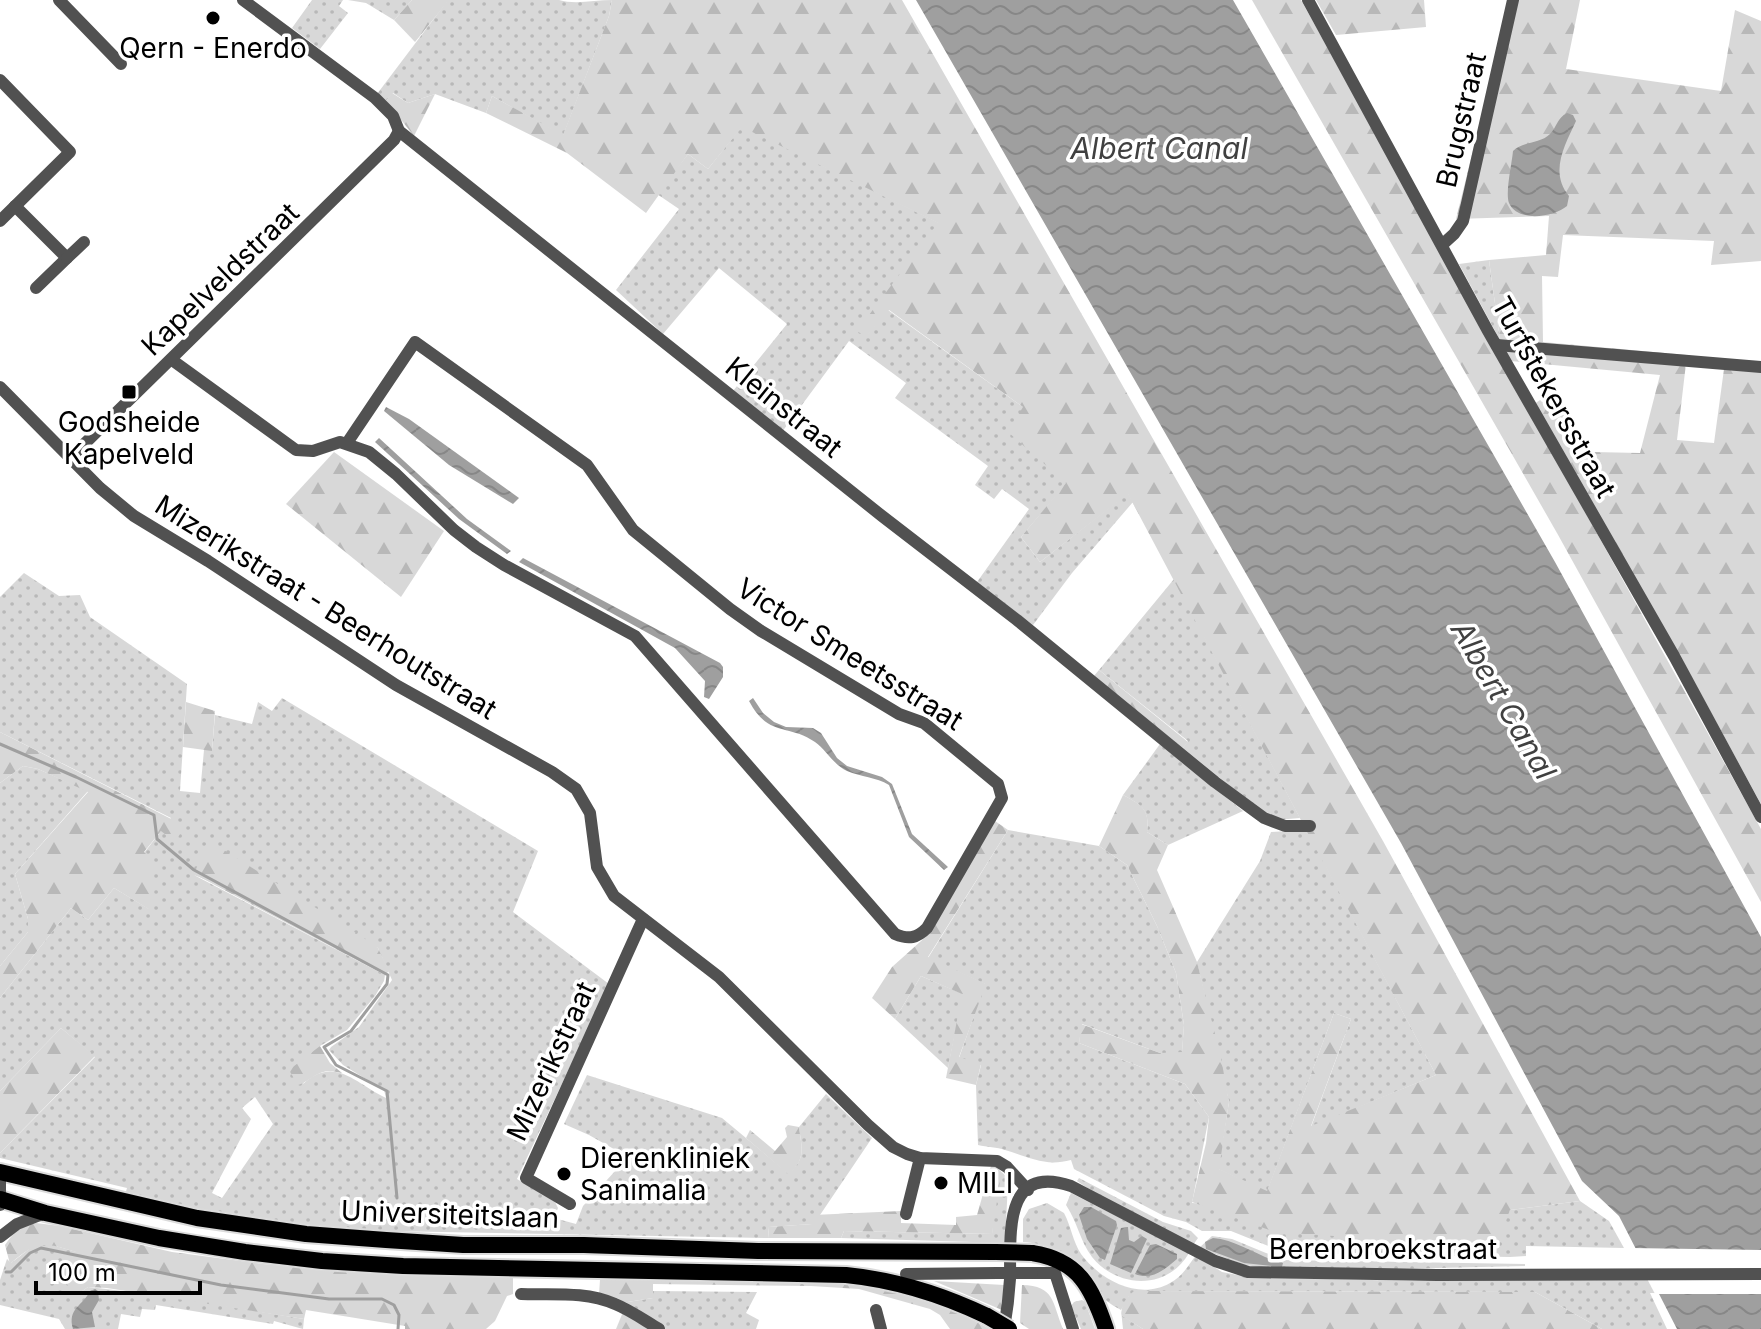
<svg xmlns="http://www.w3.org/2000/svg" width="1761" height="1329" viewBox="0 0 1761 1329" font-family="Inter,sans-serif">
<style>
.grass{fill:url(#grass-dots);fill-rule:evenodd}
.forest{fill:url(#forest-firs)}
.water{fill:url(#water-waves)}
.pier{fill:#fff}
.lines{fill:none;stroke-linecap:round;stroke-linejoin:round}
.stream{stroke:#9f9f9f;stroke-width:3}
.highway-casing{stroke:#dbdbdb;stroke-width:20}
.minor{stroke:#515151;stroke-width:12}
.highway{stroke:#000;stroke-width:16}
.highway-bridge-casing{stroke:#dbdbdb;stroke-width:20;stroke-linecap:butt}
.minor-bridge{stroke:#515151;stroke-width:12}
.highway-bridge{stroke:#000;stroke-width:16}
.poi-dot{fill:#000;stroke:#fff;stroke-width:3}
.labels{text-anchor:middle;dominant-baseline:central;stroke-width:7;stroke-linejoin:round;paint-order:stroke}
.poi-label{font-size:28px;fill:#000;stroke:#fff}
.street-label{font-size:28px;fill:#000;stroke:#fff}
.water-label{font-size:30px;font-style:italic;fill:#404040;stroke:#fff}
</style>
<defs>
<pattern id="grass-dots" width="8" height="8" patternUnits="userSpaceOnUse" patternTransform="scale(2)"><rect width="8" height="8" fill="#d8d8d8"/><path d="M2 2h.1M6 6h.1" fill="none" stroke="#b8b8b8" stroke-width="1.8" stroke-linecap="round"/></pattern>
<pattern id="forest-firs" width="22" height="20" patternUnits="userSpaceOnUse" patternTransform="scale(2)"><rect width="22" height="20" fill="#d8d8d8"/><path d="M5 1l3.5 6h-7zM16 11l3.5 6h-7z" fill="#b8b8b8"/></pattern>
<pattern id="water-waves" width="16" height="10" patternUnits="userSpaceOnUse" patternTransform="scale(2)"><rect width="16" height="10" fill="#9f9f9f"/><path d="M0 5q4-4 8 0t8 0" fill="none" stroke="#878787"/></pattern>
</defs>
<rect width="100%" height="100%" fill="#fff"/>
<g class="grass">
<path d="M312,0H343L339,6L348,13L320,49L292,28Z"/>
<path d="M348,0H412L394,20L366,3Z"/>
<path d="M448,0H559C575,5 595,0 612,0L609,16L563,136L492,96L486,113L435,94L408,103L393,93L386,101L377,94Z"/>
<path d="M742,126L939,223L866,336L888,310L1023,407L1067,483L1021,537L1040,562L1128,493L1133,502L1072,573L1033,625L977,582L1029,509L1002,489L994,499L975,485L988,466L895,398L906,383L849,341L782,432L733,391L787,324L719,268L663,334L616,290L679,209L657,194L688,154L708,169Z"/>
<path d="M1489,260L1500,340L1459,264Z"/>
<path d="M24,573L59,596L80,595L90,617L187,684L180,791L200,793L204,750H212L215,715L252,724L258,702L272,711L282,698L538,851L513,912L609,984L517,1179L555,1202L558,1208L554,1218L576,1224L583,1206L628,1157L589,1135L564,1124L587,1075L722,1118L789,1174C806,1157 802,1150 799,1127L826,1094L872,1138L820,1215H813V1224L769,1227L768,1238L388,1231L315,1226L220,1214L125,1195L127,1188L0,1158V1153L95,1057L61,1028L0,1091V998L71,908L88,920L114,888L149,909L144,853L171,818L0,732V597ZM194,875L378,948L392,980L359,1027L331,1047L329,1050L343,1065L384,1090L386,1098C356,1084 335,1055 303,1084L320,1046L347,1030L375,996L384,981L385,975ZM255,1097L273,1124L222,1198L212,1193L251,1119L242,1108Z"/>
<path d="M1174,579L1300,818L1276,820L1263,813L1183,748L1188,741L1099,670Z"/>
<path d="M1160,744L1243,811L1168,845L1147,832C1150,809 1141,805 1123,795Z"/>
<path d="M23,766L38,769L88,791L15,874L28,919V932L0,966V783Z"/>
<path d="M1008,830L1099,846L1127,865L1157,926L1176,973L1184,1025L1182,1053H1160L1082,1024L1079,1043L1185,1084L1209,1117L1192,1203L1504,1222L1510,1210L1580,1201L1609,1221L1624,1248L1526,1246V1256L1510,1257L1286,1253L1231,1231H1202L1186,1222L1164,1216L1074,1169L1071,1160C1045,1167 1029,1157 1005,1150C997,1147 987,1147 978,1145L976,1085L981,1065L959,1058L985,984L928,958Z"/>
<path d="M1307,830L1436,1075L1311,1127L1351,1019L1334,1013L1267,1192L1218,1169L1229,1102L1197,962L1260,861L1271,832Z"/>
<path d="M921,976L963,994L948,1068L895,1019Z"/>
<path d="M996,1167L1006,1176L1008,1182L1005,1243L841,1238L844,1231L992,1234Z"/>
<path d="M1079,1178L1163,1222L1191,1231L1198,1238L1193,1245L1092,1191L1077,1181Z"/>
<path d="M1071,1193L1189,1253C1168,1290 1118,1289 1092,1257C1080,1241 1077,1221 1066,1205Z"/>
<path d="M1047,1203L1064,1213C1071,1226 1073,1242 1081,1254C1100,1280 1139,1301 1170,1283C1182,1277 1188,1266 1196,1255L1222,1272L1248,1277L1412,1281L1565,1277L1761,1279V1294L1650,1293L1667,1329H1602L1535,1292L1163,1291L1129,1296L1121,1310L1123,1316L1143,1329H1123L1121,1310C1096,1296 1106,1297 1092,1277C1079,1258 1045,1243 1023,1242V1219L1029,1209Z"/>
<path d="M1212,1236L1232,1239L1283,1260L1525,1264V1266L1393,1269L1261,1267L1244,1265L1199,1248Z"/>
<path d="M45,1243L77,1252L78,1294L88,1287L159,1295L304,1319L303,1329L274,1321L273,1324L156,1305L155,1310L142,1309L140,1317L121,1314L118,1329H65L59,1319L0,1305V1280L7,1259L11,1263L33,1246Z"/>
<path d="M652,1291L757,1292L746,1313L759,1320L756,1329H667L621,1303L653,1298Z"/>
<path d="M1082,1300L1085,1302L1095,1329H1081L1071,1306L1074,1302Z"/>
</g>
<g class="forest">
<path d="M412,0H449L415,42L394,20Z"/>
<path d="M612,0H902L1383,841L1580,1201L1510,1210L1496,1247L1275,1232L1192,1202L1206,1143L1209,1117L1185,1084L1079,1043L1081,1024L1160,1053L1182,1052L1184,1025L1176,973L1157,926L1127,865L1099,846L1123,795C1142,805 1150,809 1147,832L1168,845L1157,870L1197,962L1221,1058L1229,1102L1219,1169L1267,1191L1334,1013L1351,1019L1311,1126L1436,1075L1128,494L1040,562L1021,537L1066,483L1008,432L1023,407L889,310L866,337L857,331L938,223L742,127L708,169L688,154L646,213L567,153L486,113L492,96L563,135L609,16Z"/>
<path d="M1252,0H1301L1761,829V902L1557,533Z"/>
<path d="M1316,0H1424L1426,27L1336,35Z"/>
<path d="M1510,0H1580L1566,69L1721,91L1735,10L1761,21V261L1711,265L1714,241L1563,235L1558,277L1542,276L1543,342L1687,355L1677,440L1714,443L1724,369L1761,372V804L1679,654L1534,404L1551,393L1577,435L1593,452L1640,453L1660,375L1511,361L1500,340L1489,260L1546,255L1549,216L1456,219Z"/>
<path d="M392,93L408,103L435,94L414,136L386,101Z"/>
<path d="M334,452L444,531L401,597L286,504Z"/>
<path d="M1099,670L1188,742L1183,748L1093,677Z"/>
<path d="M186,702L215,711L212,751L183,747Z"/>
<path d="M0,732L185,826L175,842L161,831L144,852L152,860L150,910L114,888L88,920L71,908L0,998V966L28,932V919L15,874L88,792L38,769L23,766L0,783Z"/>
<path d="M995,821L1008,830L928,957L986,984L959,1057L981,1064L976,1085L946,1078L962,994L921,976L895,1019L872,998L892,967L930,933Z"/>
<path d="M208,840L367,940L378,948L389,971L385,975L194,874Z"/>
<path d="M61,1028L95,1056L0,1153V1091Z"/>
<path d="M320,1046L330,1063L342,1073C318,1067 318,1077 298,1085L289,1070Z"/>
<path d="M788,1125L799,1127C802,1150 806,1157 789,1175L746,1138L750,1130L775,1151L787,1137L785,1128Z"/>
<path d="M991,1166L996,1167L1000,1181L992,1234L844,1231L841,1238H768L769,1227L812,1224L813,1215L901,1211V1223L956,1225V1217L977,1215Z"/>
<path d="M36,1223L60,1226L172,1252L263,1264L338,1270L513,1277V1294L507,1296L495,1321L486,1329H405V1326L306,1310L304,1319L107,1288L88,1287L78,1294H71L64,1276L76,1252C44,1242 37,1240 10,1264L5,1245C13,1233 21,1225 36,1223Z"/>
<path d="M697,1276L875,1284L932,1299L990,1329H950L940,1315L930,1309L859,1289L811,1286L653,1284V1298L621,1303L599,1294L600,1280Z"/>
<path d="M934,1281L1004,1285L1002,1310Z"/>
<path d="M1022,1285C1055,1286 1052,1302 1063,1329H1029L1020,1323Z"/>
<path d="M1134,1291L1535,1292L1602,1329H1143L1122,1316C1120,1305 1126,1298 1134,1291Z"/>
<path d="M623,1312L643,1315L667,1329H616Z"/>
</g>
<g class="water">
<path d="M916,0H1233L1555,562L1761,937V1329H1677L1619,1216L1582,1181L1401,843Z"/>
<path d="M1567,113L1573,115L1576,121C1565,145 1549,172 1569,196L1567,206C1554,217 1518,223 1509,203C1505,193 1512,163 1513,151C1523,141 1540,144 1550,134C1557,127 1557,118 1567,113Z"/>
<path d="M386,407L409,419L519,498L513,504L449,465L384,411Z"/>
<path d="M379,438L467,519L511,551L507,554L459,519L375,442Z"/>
<path d="M523,558L720,663L723,667V677L709,699L704,697L705,681L675,648L519,562Z"/>
<path d="M753,698L763,713L774,722L786,727L813,728L821,733L837,758L847,766L882,777L892,784L912,834L948,867L944,870L909,837L889,785C876,777 861,777 847,771C834,765 826,750 815,742C787,723 769,738 749,701Z"/>
<path d="M1084,1207H1091L1116,1221L1117,1225L1105,1260L1100,1258L1087,1239L1079,1215Z"/>
<path d="M1128,1227L1129,1240L1134,1242L1142,1236L1147,1239L1131,1273L1110,1264L1121,1228Z"/>
<path d="M1213,1238C1238,1240 1258,1257 1283,1263L1282,1267L1244,1263L1206,1249L1205,1242Z"/>
<path d="M1156,1244L1177,1254V1259C1165,1269 1152,1281 1135,1274L1150,1245Z"/>
<path d="M95,1289L98,1291L99,1300L92,1312L95,1327L73,1329C67,1308 83,1306 90,1291Z"/>
</g>
<path class="pier" d="M1631,1248L1761,1250V1294H1655Z"/>
<g class="lines">
<g class="stream">
<path d="M0,744L76,777L154,815L157,839L194,870L388,975L387,984L351,1031L324,1047L336,1065L387,1091L397,1198"/>
<path d="M6,1272H11L30,1253L41,1248L221,1285L329,1299H382L394,1305L399,1315L398,1329"/>
</g>
<g class="highway-casing">
<g id="highway">
<path d="M0,1172L197,1218L306,1234L386,1240L463,1245H584L758,1251L996,1252"/>
<path d="M0,1199L45,1213L159,1238L245,1252L322,1261L403,1266L846,1275C896,1280 941,1294 987,1316"/>
<path d="M1032,1253C1079,1260 1092,1288 1106,1329"/>
</g>
</g>
<g class="minor">
<path d="M59,0L121,64"/>
<path d="M243,0L375,98L393,116L399,131L882,516L1017,620L1215,782L1264,818L1285,826H1310"/>
<path d="M1308,0L1488,331L1674,656L1761,817"/>
<path d="M0,80L70,152L0,221"/>
<path d="M15,206L67,258L36,288"/>
<path d="M1443,244L1454,234L1463,221L1513,0"/>
<path d="M67,258L84,242"/>
<path d="M1497,345L1761,367"/>
<path d="M172,360L296,450L313,451L340,442L369,452L396,474L454,530L476,547L504,565L635,636L895,934C909,940 917,938 927,928L1002,798L998,784L924,723L899,714L761,631L730,609L633,530L587,465L415,342L347,443"/>
<path d="M0,387L100,488L134,516L208,561L396,685L552,772L576,789L590,813L597,867L614,896L719,977L868,1125L893,1147L907,1154L920,1158L997,1161L1007,1167L1028,1190"/>
<path d="M70,458L394,140L399,131"/>
<path d="M0,1181V1205"/>
<path d="M570,1204L526,1178L643,919"/>
<path d="M906,1214L920,1158"/>
<path d="M0,1237L17,1224L45,1213"/>
<path d="M1032,1273H1055L1073,1329"/>
<path d="M906,1274L997,1273"/>
<path d="M521,1294C553,1295 585,1291 615,1304C630,1310 644,1320 659,1329"/>
<path d="M876,1310L881,1329"/>
<path d="M1004,1329C1007,1312 1009,1295 1010,1279C1011,1237 1002,1163 1071,1186L1215,1261L1248,1272L1437,1275L1761,1274"/>
</g>
<use href="#highway" class="highway"/>
<g class="highway-bridge-casing">
<g id="highway-bridge">
<path d="M996,1252L1032,1253"/>
<path d="M987,1316L1009,1329"/>
</g>
</g>
<path class="minor-bridge" d="M997,1273H1032"/>
<use href="#highway-bridge" class="highway-bridge"/>
</g>
<g class="poi-dot">
<circle cx="213" cy="18" r="8"/>
<rect x="121" y="384" width="16" height="16" rx="4"/>
<circle cx="564" cy="1174" r="8"/>
<circle cx="941" cy="1183" r="8"/>
</g>
<g class="labels">
<g class="poi-label">
<text x="213" y="48">Qern - Enerdo</text>
<text x="129" y="422">Godsheide<tspan x="129" dy="32">Kapelveld</tspan></text>
<text x="580" y="1158" text-anchor="start">Dierenkliniek<tspan x="580" dy="32">Sanimalia</tspan></text>
<text x="957" y="1183" text-anchor="start">MILI</text>
</g>
<g class="street-label">
<text transform="translate(1461 120) rotate(-77)">Brugstraat</text>
<text transform="translate(220 279) rotate(-44)">Kapelveldstraat</text>
<text transform="translate(1554 397) rotate(61)">Turfstekersstraat</text>
<text transform="translate(784 407) rotate(39)">Kleinstraat</text>
<text transform="translate(326 607) rotate(32)">Mizerikstraat - Beerhoutstraat</text>
<text transform="translate(850 654) rotate(32)">Victor Smeetsstraat</text>
<text transform="translate(551 1061) rotate(-65)">Mizerikstraat</text>
<text transform="translate(450 1214) rotate(2)">Universiteitslaan</text>
<text x="1383" y="1249">Berenbroekstraat</text>
</g>
<g class="water-label">
<text x="1159" y="148">Albert Canal</text>
<text transform="translate(1504 700) rotate(60)">Albert Canal</text>
</g>
</g>
<path d="M36 1281v12h164v-12" fill="none" stroke="#000000" stroke-width="4"/>
<text x="48" y="1281" font-size="24" fill="#000000" stroke="#ffffff" stroke-width="6" paint-order="stroke">100 m</text>
</svg>
